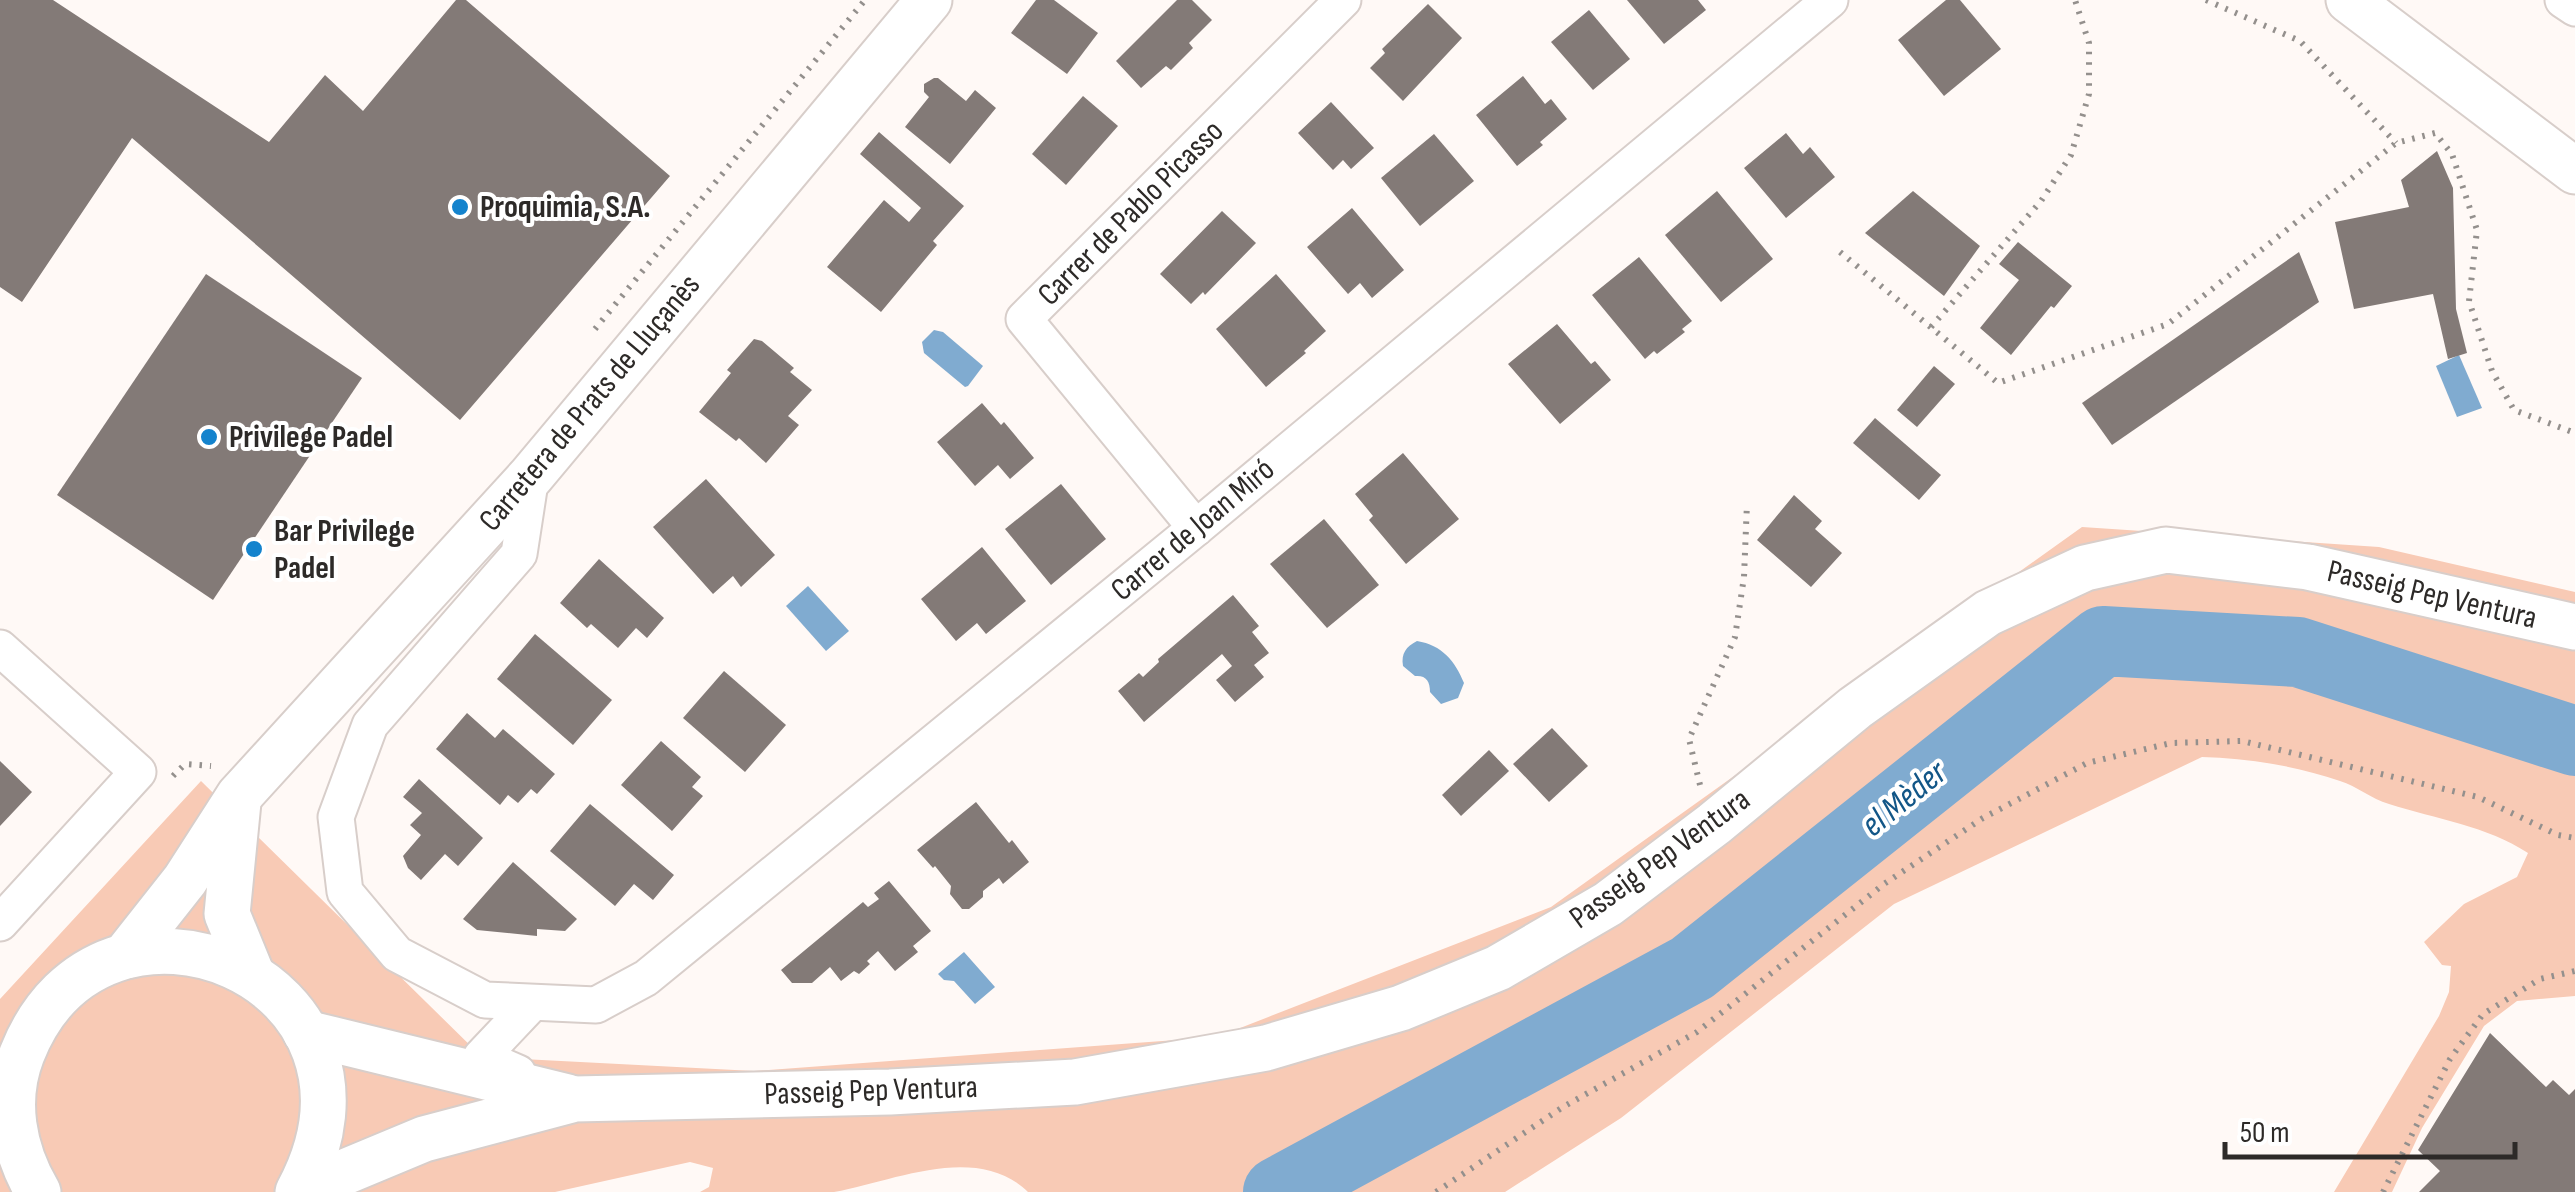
<svg xmlns="http://www.w3.org/2000/svg" width="2575" height="1192" viewBox="0 0 2575 1192" font-family="'Sofia Sans Condensed',sans-serif">
<style>
.green{fill:#f8cab5}
.water{fill:#80abd0}
.lines{fill:none;stroke-linecap:round;stroke-linejoin:round}
.river{stroke:#80abd0;stroke-width:70}
.building{fill:#837a77}
.minor-casing{stroke:#d8ceca;stroke-width:39}
.tertiary-casing{stroke:#d8ceca;stroke-width:49}
.path{stroke:#94908d;stroke-width:6;stroke-dasharray:2.5 8;stroke-linecap:butt}
.minor{stroke:#fff;stroke-width:35}
.tertiary{stroke:#fff;stroke-width:45}
.poi-dot{fill:#1483cd;stroke:#fff;stroke-width:4}
.labels{text-anchor:middle;dominant-baseline:central;stroke-width:8;stroke-linejoin:round;paint-order:stroke}
.poi-label{font-size:32px;font-weight:bold;fill:#2d2a28;stroke:#fff;text-anchor:start}
.street-label{font-size:32px;fill:#2d2a28;stroke:#fff}
.water-label{font-size:35px;font-style:italic;fill:#125687;stroke:#fff}
</style>
<rect width="100%" height="100%" fill="#fff9f6"/>
<path class="green" d="M2082,527L2379,547L2575,592V996L2517,1001L2484,1026L2422,1128L2392,1192H2334L2439,1016L2449,992L2451,966L2442,965L2424,942L2464,904L2517,877L2528,853C2487,826 2436,819 2389,804C2371,799 2357,786 2340,781C2296,766 2248,758 2202,757L1894,904L1621,1118L1505,1192H1028C977,1142 894,1181 834,1192C822,1192 807,1192 795,1192C763,1192 732,1192 700,1192L709,1187L713,1168L690,1162L555,1192H0V999L201,781L482,1057L754,1071L1217,1037L1551,907Z"/>
<g class="water">
<path d="M934,330L943,332L983,366L968,386L965,387L924,353L922,342Z"/>
<path d="M2459,355L2482,408L2457,417L2436,366Z"/>
<path d="M808,586L849,631L826,651L786,606Z"/>
<path d="M1417,641C1442,645 1455,661 1464,683L1458,698L1441,704L1430,692C1430,681 1426,675 1415,676L1403,666C1401,653 1406,647 1417,641Z"/>
<path d="M964,952L995,987L975,1004L954,981L944,980L938,974Z"/>
</g>
<g class="lines">
<path class="river" d="M1278,1192L1692,968L2103,641L2298,652L2575,741"/>
</g>
<g class="building">
<path d="M0,0H53L269,142L325,75L363,111L456,0H466L670,176L460,420L132,138L22,302L0,287Z"/>
<path d="M1036,0H1054L1098,33L1067,74L1011,33Z"/>
<path d="M1177,0H1192L1212,20L1189,43L1193,48L1171,70L1166,66L1141,88L1116,61Z"/>
<path d="M1627,0H1698L1706,10L1664,44Z"/>
<path d="M1946,0H1960L2001,49L1944,96L1898,40Z"/>
<path d="M1428,4L1462,38L1403,101L1370,68L1385,53L1382,49Z"/>
<path d="M1589,10L1630,59L1593,90L1551,42Z"/>
<path d="M1523,76L1545,104L1551,99L1567,119L1540,142L1543,145L1517,166L1476,115Z"/>
<path d="M934,78H938L966,101L975,90L996,108L950,164L905,127L929,97L924,92V84Z"/>
<path d="M1083,96L1118,126L1066,185L1032,154Z"/>
<path d="M1331,102L1374,148L1351,169L1343,160L1333,170L1298,133Z"/>
<path d="M879,132L964,206L933,241L937,245L881,312L827,267L884,200L909,222L921,208L860,154Z"/>
<path d="M1786,133L1803,154L1810,147L1835,177L1786,218L1744,168Z"/>
<path d="M1434,134L1474,181L1420,226L1381,178Z"/>
<path d="M2437,151L2453,188L2456,309L2467,353L2448,359L2433,294L2354,309L2335,222L2409,207L2401,180Z"/>
<path d="M1717,191L1773,259L1721,302L1665,235Z"/>
<path d="M1913,191L1980,246L1944,296L1865,233Z"/>
<path d="M1352,208L1404,270L1372,298L1360,283L1348,294L1307,247Z"/>
<path d="M1222,211L1256,243L1205,295L1203,292L1191,304L1160,274Z"/>
<path d="M2018,242L2072,286L2054,308L2051,306L2011,355L1980,328L2019,280L1999,264Z"/>
<path d="M2299,252L2319,302L2112,445L2082,403Z"/>
<path d="M1639,257L1692,321L1682,329L1685,332L1657,354L1654,351L1645,359L1592,295Z"/>
<path d="M206,274L362,378L213,600L57,495Z"/>
<path d="M1276,274L1326,331L1304,351L1306,353L1266,387L1216,329Z"/>
<path d="M1557,324L1591,364L1595,361L1611,380L1560,424L1508,364Z"/>
<path d="M754,339L762,341L794,368L790,372L812,390L788,416L799,425L766,463L739,438L736,441L699,412L731,373L727,370Z"/>
<path d="M1934,366L1955,384L1917,427L1897,410Z"/>
<path d="M982,403L1001,425L1004,422L1034,458L1010,479L998,465L975,486L937,442Z"/>
<path d="M1875,418L1941,475L1919,500L1853,443Z"/>
<path d="M1403,453L1459,519L1406,564L1369,520L1373,516L1355,494Z"/>
<path d="M706,479L775,555L741,587L733,576L713,594L653,527Z"/>
<path d="M1061,484L1106,539L1051,585L1005,529Z"/>
<path d="M1794,495L1822,521L1815,529L1842,553L1811,587L1757,540Z"/>
<path d="M1324,519L1379,585L1327,628L1270,564Z"/>
<path d="M982,547L1026,601L986,634L977,623L956,641L921,599Z"/>
<path d="M599,559L664,618L647,638L636,628L618,648L591,624L587,628L560,603Z"/>
<path d="M1233,595L1259,626L1252,632L1269,653L1254,665L1264,677L1235,702L1216,680L1232,666L1222,654L1144,722L1118,691L1139,673L1143,677L1159,662L1158,659Z"/>
<path d="M535,634L612,700L573,745L497,679Z"/>
<path d="M724,671L786,725L745,772L683,718Z"/>
<path d="M467,713L495,738L503,729L555,774L537,794L531,789L518,803L508,795L500,805L436,749Z"/>
<path d="M1552,728L1588,766L1549,802L1513,764Z"/>
<path d="M661,741L701,777L692,787L703,796L672,831L621,785Z"/>
<path d="M1489,750L1509,771L1461,816L1442,795Z"/>
<path d="M0,761L32,792L0,826Z"/>
<path d="M419,779L483,838L458,866L445,854L421,880L408,868L403,856L421,835L410,825L422,813L403,797Z"/>
<path d="M976,802L1009,843L1012,840L1029,862L1003,884L999,878L983,891V897L969,909H962L950,894L951,886L935,866L933,868L917,850Z"/>
<path d="M590,804L674,875L653,900L634,884L615,906L550,851Z"/>
<path d="M513,862L577,919L565,931L537,929V936L477,930L463,919Z"/>
<path d="M889,881L931,931L913,946L918,952L895,971L878,951L867,961L870,964L859,974L854,971L841,981L830,967L812,983H792L781,970L863,902L868,907L879,899L874,893Z"/>
<path d="M2490,1033L2546,1087L2553,1080L2569,1095L2575,1089V1192H2419L2440,1171L2418,1150Z"/>
</g>
<g class="lines">
<g class="minor-casing">
<g id="minor">
<path d="M2563,0L2575,8"/>
<path d="M531,476L519,554L370,725L336,817L345,892L397,954L485,1000L596,1005L646,978L1196,528L1830,0"/>
<path d="M1196,528L1024,319L1343,0"/>
<path d="M0,648L138,772L0,923"/>
<path d="M518,1073L481,1057L532,1003"/>
</g>
</g>
<g class="tertiary-casing">
<g id="tertiary">
<path d="M2349,0L2575,171"/>
<path d="M238,802L227,914L252,975"/>
<path d="M125,956L185,880L239,796L531,476L929,0"/>
<path d="M306,1033L568,1097"/>
<path d="M299,1191L424,1139L575,1099L890,1092L1075,1082L1266,1048L1401,1008L1498,968L1608,904L1714,824L1855,708L1988,613L2085,568L2166,550L2308,567L2575,627"/>
<path d="M38,1192C13,1150 4,1100 22,1054C102,850 413,978 298,1192"/>
</g>
</g>
<g class="path">
<path d="M2206,0L2300,41L2396,143"/>
<path d="M1840,252L1998,383L2168,324L2396,143L2435,133L2452,154L2477,230L2469,301L2492,371L2514,410L2575,433"/>
<path d="M1931,327L2041,201L2071,155L2089,94V43L2075,0"/>
<path d="M595,329L865,0"/>
<path d="M173,776L185,764L211,766"/>
<path d="M1700,785L1689,739L1735,637L1744,577L1747,503"/>
<path d="M1436,1192L1563,1107L1697,1032L1884,884L1983,818L2087,763L2171,743L2242,741L2478,797L2558,835L2575,838"/>
<path d="M2383,1192L2450,1059L2483,1014L2540,979L2575,971"/>
</g>
<use href="#minor" class="minor"/>
<use href="#tertiary" class="tertiary"/>
</g>
<g class="poi-dot">
<circle cx="460" cy="207" r="10"/>
<circle cx="209" cy="437" r="10"/>
<circle cx="254" cy="549" r="10"/>
</g>
<g class="labels">
<g class="poi-label">
<text x="480" y="207">Proquimia, S.A.</text>
<text x="229" y="437">Privilege Padel</text>
<text x="274" y="531">Bar Privilege<tspan x="274" dy="37">Padel</tspan></text>
</g>
<g class="street-label">
<text transform="translate(1131 213) rotate(-45)">Carrer de Pablo Picasso</text>
<text transform="translate(590 403) rotate(-50)">Carretera de Prats de Lluçanès</text>
<text transform="translate(1193 530) rotate(-40)">Carrer de Joan Miró</text>
<text transform="translate(2432 595) rotate(13)">Passeig Pep Ventura</text>
<text transform="translate(1660 859) rotate(-36)">Passeig Pep Ventura</text>
<text transform="translate(871 1091) rotate(-2)">Passeig Pep Ventura</text>
</g>
<g class="water-label">
<text transform="translate(1904 799) rotate(-39)">el Mèder</text>
</g>
</g>
<path d="M2225 1142v15h290v-15" fill="none" stroke="#2d2a28" stroke-width="5"/>
<text x="2240" y="1142" font-size="30" fill="#2d2a28" stroke="#ffffff" stroke-width="8" paint-order="stroke">50 m</text>
</svg>
